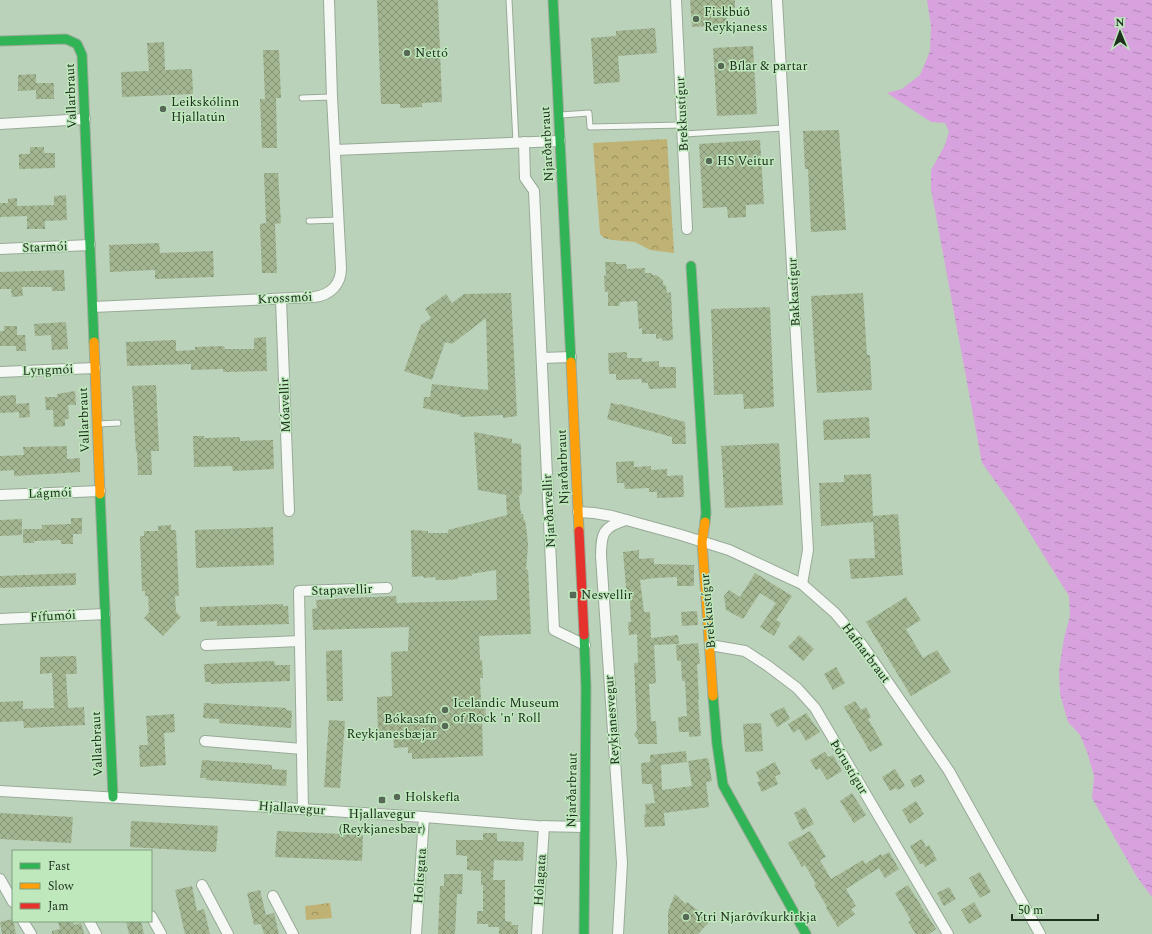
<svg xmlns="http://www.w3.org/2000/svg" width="1152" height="934" viewBox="0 0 1152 934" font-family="Spectral,serif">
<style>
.forest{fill:url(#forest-crowns)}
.water{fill:url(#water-ripples)}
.building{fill:url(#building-cross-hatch)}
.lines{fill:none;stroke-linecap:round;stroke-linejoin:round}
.lane-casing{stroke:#98aa97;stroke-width:7}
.street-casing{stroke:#98aa97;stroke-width:12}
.fast-casing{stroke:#98aa97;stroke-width:11}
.slow-casing{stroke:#98aa97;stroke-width:11}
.jam-casing{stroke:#98aa97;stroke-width:11}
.lane{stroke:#f5f8f5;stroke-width:5}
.street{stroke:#f5f8f5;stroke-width:10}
.fast{stroke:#30b455;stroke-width:9}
.slow{stroke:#ff9f0a;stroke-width:9}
.jam{stroke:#e5322d;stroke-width:9}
.poi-dot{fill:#566955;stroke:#bfe9bd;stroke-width:1.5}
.labels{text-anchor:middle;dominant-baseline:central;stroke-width:3;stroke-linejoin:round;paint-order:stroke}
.poi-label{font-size:13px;fill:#20301f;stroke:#bfe9bd;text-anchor:start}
.street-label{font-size:13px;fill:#20301f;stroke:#bfe9bd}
</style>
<defs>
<pattern id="forest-crowns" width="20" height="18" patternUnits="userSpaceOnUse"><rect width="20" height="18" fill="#bfb274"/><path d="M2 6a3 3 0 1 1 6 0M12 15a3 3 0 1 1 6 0" fill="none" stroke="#9b915f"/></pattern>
<pattern id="water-ripples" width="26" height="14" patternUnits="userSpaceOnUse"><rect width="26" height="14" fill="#d8a2de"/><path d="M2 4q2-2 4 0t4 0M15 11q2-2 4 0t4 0" fill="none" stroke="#af84b3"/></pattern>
<pattern id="building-cross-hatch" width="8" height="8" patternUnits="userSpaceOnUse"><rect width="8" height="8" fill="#a3b591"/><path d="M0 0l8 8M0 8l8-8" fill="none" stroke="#849476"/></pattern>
</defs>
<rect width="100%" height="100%" fill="#bbd2ba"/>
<g class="forest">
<path d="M667,139L674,253L650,250L635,242L612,240L604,238L600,234L593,143Z"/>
<path d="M330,903L332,918L306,920L305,906Z"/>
</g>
<path class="water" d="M927,0H1152V897L1137,877L1092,798L1094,776L1087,752L1080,735L1068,722L1060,694L1059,671L1064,638L1070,616L1069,596L1013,506L982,463L931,189V170L945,145L949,131L945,123L931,122L887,93L902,89L920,75L930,51L931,26Z"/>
<g class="building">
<path d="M377,0H438L442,102L422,103V107L400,108V104H381Z"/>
<path d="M690,0H735V8L726,9L727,25L692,27Z"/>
<path d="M655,28L657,53L618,56L620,82L594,84L591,38L616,36V31Z"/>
<path d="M164,42L165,70L192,69L193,94L122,97L121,72L149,71L147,43Z"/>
<path d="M753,46L757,114L717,116L713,48Z"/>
<path d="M263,50H279L281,98H276L277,148H262L260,99H265Z"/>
<path d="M36,74V90L18,91V75Z"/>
<rect x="36" y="83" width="18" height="16"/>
<path d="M839,130L846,230L811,232L808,169H805L803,131Z"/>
<path d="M760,140L764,204L746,205V217L728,218L727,207L703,208L699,144Z"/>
<path d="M30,147H44V153H55V168L19,169V154H30Z"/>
<path d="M264,173H278L281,223L275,224L277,273H262L260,224L266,223Z"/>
<path d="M66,195L67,220L45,221V229H27V216L0,217V203H8V199L17,198V206L54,205V196Z"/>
<path d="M159,243L160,253L213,251L214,277L155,279V270L110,272L109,245Z"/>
<path d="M605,262H616V264H626L627,269L645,268V273H652V275H656L663,280V284L666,286L667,293L671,292L673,340L662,341V338L656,339V334H642V328L639,329L637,301L620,302L619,306H608V292H605L604,276L606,275Z"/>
<path d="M64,270L65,291H52V287H22L23,296L12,297L11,289H0V272Z"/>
<path d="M511,293L517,416L503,418V415L460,417V415L423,408L424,397H430L432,384L488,390L486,318L452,344L445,342L432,380L404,371L421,325L431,318L425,309L446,294L452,303L464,294Z"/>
<path d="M863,293L867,355H870L872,390L817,393L811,296Z"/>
<path d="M770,307L774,407L744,409L743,394L714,395L711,309Z"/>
<path d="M66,322L68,349L52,350L51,335L35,336L34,324Z"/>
<path d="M4,326H17V335H25L26,351H16V346H0V331H4Z"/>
<path d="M266,337L267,371L223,372V369L191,370V364L127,366L126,342L176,340V351L195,350V347L224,346L225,349H254V338Z"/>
<path d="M627,352V358H642V362L659,361V367H676V388L649,389L648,383H642L641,379L616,380V374H609L608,353Z"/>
<path d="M156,385L159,451H151L152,475H138L137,452H136L132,386Z"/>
<path d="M75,391L76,405H68L69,419H65V426L54,427L53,410H46L45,397H57V394Z"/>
<path d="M16,395V404L29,403L30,417L19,418V412L0,413V396Z"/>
<path d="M611,403L620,405V404L685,422L686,444H672V437L607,419Z"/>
<path d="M869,417L870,438L824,440L823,420Z"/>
<path d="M474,432L512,439V443L521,444L522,493L519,496L521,514H523L524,521L525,520L527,534L528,545L526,570L528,569L531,634L479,636L480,660H482L483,678H480L481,702H485L486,718L482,719L483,756L412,759V753H408V747L394,748L393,732L378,733L377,697L392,696L391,652L408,651L409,627L313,630L312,609L317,608L316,600L348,598L396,596L397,603L497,600L496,570L471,574L472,576L458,577V579L444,580H436L435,577L424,578L423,576L412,577L411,530L428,531V533H448V530L507,515L506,495L478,490Z"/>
<path d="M193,436H204V438L240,437V441L273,440L274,469L233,471L232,466L194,467Z"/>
<path d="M779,443L783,505L725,508L721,446Z"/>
<path d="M67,446V459L80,458V472L14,476V470L0,471V456L24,455L23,447Z"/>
<path d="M634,461V467L651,466V470L667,469V476L683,475L684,497L657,498V492H649V488L625,489L624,483H617L616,462Z"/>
<path d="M871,474L873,516L898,514L903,575L851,579L849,559L875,558L873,522L821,526L819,483L844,482V475Z"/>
<path d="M71,518H82V534H73V544H61V540L34,541V543H23V529H42V525L71,524Z"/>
<path d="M22,519V535L0,536V520Z"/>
<path d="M171,525V530H176L179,596H175L176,612L181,617L163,636L144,618L149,612L148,596H145V591H142L140,536H144V531H158V526Z"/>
<path d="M273,527L274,565L196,568L195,530Z"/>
<path d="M639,550V559L654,558V564L694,565V586H677V577L655,578L640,580L644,612H650L651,638L678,635L679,644L654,645L656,683L649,684L651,721H656L657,744H638V740L634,735L637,730L634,663H638L637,634L629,635L628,622H631L630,599H627L623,552Z"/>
<path d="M76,573V585L0,588V576Z"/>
<path d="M755,573L792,596L776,620L781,623L774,636L760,627L776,603L760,593L743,619L726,610L724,596L729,590L740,597Z"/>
<path d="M906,597L921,620L906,629L923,658L937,650L951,672L911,696L866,622Z"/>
<path d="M283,604V606H288L289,624L217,626V621L200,622V607Z"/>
<path d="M697,611L698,625L682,626L681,612Z"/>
<path d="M799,635L814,649L803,661L788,647Z"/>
<path d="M698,643L700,664H697L699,700H698L701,736L689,737V732H679L678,717L687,716L685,681H682L681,661H677L676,645Z"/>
<path d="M342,650L343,701H327L326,651Z"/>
<path d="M76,656L77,674H66L68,708L84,707L85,725L24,728L23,721L0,722V702L23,701V709L54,708L52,673L40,674V657Z"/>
<path d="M274,661L275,665H290V681L211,684V682H205L204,664Z"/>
<path d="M836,667L845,683L833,690L824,674Z"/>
<path d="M855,701L861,710L866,707L871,717L868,719L883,745L870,752L844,707Z"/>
<path d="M204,703L286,708V710L292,711L291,728L219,723V719L203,718Z"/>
<path d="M784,707L790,719L777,727L770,714Z"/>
<path d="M806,713L820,732L806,741L799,729L793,733L788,724Z"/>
<path d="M174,714L175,732L164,733L166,765L140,767L139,745H148L146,716Z"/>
<path d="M329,720L345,721L340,788L324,787Z"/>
<path d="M761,723L763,751L745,752L743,724Z"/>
<path d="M686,751L687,762L661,765L662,790L692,786L688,761L708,758L712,781L706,782L709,807L664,813L665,826L645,827L644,814H646L645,804L655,803L652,784H642L641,763L650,762V755Z"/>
<path d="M825,752L828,757L833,755L842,771L827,780L820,768L816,770L810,760Z"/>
<path d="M202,760L272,765V769L287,770L286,786L206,780V778H200Z"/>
<path d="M775,762L781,774L775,776L778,784L762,792L757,782L760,781L756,772Z"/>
<path d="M895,769L905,786L898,790L896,788L890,791L882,777Z"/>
<path d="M921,774L925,782L914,788L910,780Z"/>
<path d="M852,793L866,815L854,823L840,801Z"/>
<path d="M916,801L924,814L910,824L902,810Z"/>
<path d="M805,807L814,824L802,830L794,813Z"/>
<path d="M0,813L73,817L71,843L0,839Z"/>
<path d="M131,821L218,826L216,852L130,847Z"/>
<path d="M277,831L363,835L362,861L275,857Z"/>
<path d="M810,831L826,857L820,860L831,879L863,860L865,864L881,854L882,856L889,852L899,869L885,878L879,868L846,889L856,906L851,909L855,914L838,927L826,908L827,907L814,885L816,884L805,865L802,867L788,843Z"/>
<path d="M483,833H497V841L524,842L523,861L494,860L493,880H505V921L512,922L511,925H518V934H499V927H488V924H477V911H483V885H481V871L467,870V856L456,855V840H483Z"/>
<path d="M922,839L926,847L929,845L937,860L925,867L923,863L920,864L910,846Z"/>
<path d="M980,872L991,892L980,898L969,878Z"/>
<path d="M444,874H463L462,894H457L455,934H438L440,886H444Z"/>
<path d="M908,885L936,929L929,934H916L908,922L911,920L895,893Z"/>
<path d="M192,886L197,911L204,909L210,934H185L175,890Z"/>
<path d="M949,887L956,899L944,906L937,893Z"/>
<path d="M260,890L266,915L274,913L279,934H264L261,924L254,925L247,893Z"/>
<path d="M675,894L686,904L687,902L700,912V914L710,921L698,934H668V911Z"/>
<path d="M974,902L982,916L969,924L961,910Z"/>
<path d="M13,919L16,934H2L0,922Z"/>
<path d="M58,921H73L74,925L81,923L84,934H52V931L60,929Z"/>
<path d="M126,921H141L144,934H129Z"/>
</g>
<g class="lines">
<g class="lane-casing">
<g id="lane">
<path d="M509,0L516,143"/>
<path d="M302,98L332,97"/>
<path d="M561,115L589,113L590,127L683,125"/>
<path d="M684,134L784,128"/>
<path d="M309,221L339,220"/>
<path d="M98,424L118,423"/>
</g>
</g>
<g class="street-casing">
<g id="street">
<path d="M676,0L687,229"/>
<path d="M777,0L808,550L802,584"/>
<path d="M0,124L85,119"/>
<path d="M524,142L525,178L534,191L554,630L585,645"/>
<path d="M335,150L560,141"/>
<path d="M0,249L90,245"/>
<path d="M281,299L289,511"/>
<path d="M93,307L314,297C331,295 341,284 341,268L332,97L329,0"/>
<path d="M542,358L571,357"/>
<path d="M0,372L95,368"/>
<path d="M0,495L100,491"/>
<path d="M578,512L594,513L612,516L681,535L729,550L802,584L835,613L863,646L949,771L1040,934"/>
<path d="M0,619L105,614"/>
<path d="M206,645L300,641"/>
<path d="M710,645L745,651L768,666L797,688L815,708L948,934"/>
<path d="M205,741L302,749"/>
<path d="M0,791L222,804L424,817L537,826L584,827"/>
<path d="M303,809L299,591L387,588"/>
<path d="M0,879L13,902"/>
<path d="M202,885L228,934"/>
<path d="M273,896L293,934"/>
<path d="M151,916L161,934"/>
<path d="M23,921L31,934"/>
<path d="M89,921L96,934"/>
<path d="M416,934L424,817"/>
<path d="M537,934L544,826"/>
<path d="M618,934L622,863L601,556C601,533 603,527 626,520"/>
</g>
</g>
<g class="fast-casing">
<g id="fast">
<path d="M553,0L571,362"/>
<path d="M0,41L66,39L77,44L82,55L94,342"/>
<path d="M691,266L706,513L705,522"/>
<path d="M100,494L113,797"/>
<path d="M584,635L586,687L584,934"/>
<path d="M713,696L717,744L723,785L806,934"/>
</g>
</g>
<g class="slow-casing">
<g id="slow">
<path d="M94,342L100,494"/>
<path d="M571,362L579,531"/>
<path d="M705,522L702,542L713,696"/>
</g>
</g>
<g class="jam-casing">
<path id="jam" d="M579,531L584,635"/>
</g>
<use href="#lane" class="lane"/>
<use href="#street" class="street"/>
<use href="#fast" class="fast"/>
<use href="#slow" class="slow"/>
<use href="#jam" class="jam"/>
</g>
<g class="poi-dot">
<circle cx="696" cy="19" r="4"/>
<circle cx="407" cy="53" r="4"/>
<circle cx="721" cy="66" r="4"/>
<circle cx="163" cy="109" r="4"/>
<circle cx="709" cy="161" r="4"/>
<rect x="569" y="591" width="8" height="8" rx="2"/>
<circle cx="445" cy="710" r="4"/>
<circle cx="445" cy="726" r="4"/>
<circle cx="397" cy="797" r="4"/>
<rect x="378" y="796" width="8" height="8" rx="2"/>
<circle cx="686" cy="917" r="4"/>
</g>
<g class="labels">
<g class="poi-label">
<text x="704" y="12">Fiskbúð<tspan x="704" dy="15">Reykjaness</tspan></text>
<text x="415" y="53">Nettó</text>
<text x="729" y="66">Bílar &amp; partar</text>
<text x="171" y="102">Leikskólinn<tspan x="171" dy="15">Hjallatún</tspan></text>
<text x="717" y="161">HS Veitur</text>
<text x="581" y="595">Nesvellir</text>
<text x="453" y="703">Icelandic Museum<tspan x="453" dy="15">of Rock 'n' Roll</tspan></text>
<text x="437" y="719" text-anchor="end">Bókasafn<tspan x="437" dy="15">Reykjanesbæjar</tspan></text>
<text x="405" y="797">Holskefla</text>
<text x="382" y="814" text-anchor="middle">Hjallavegur<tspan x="382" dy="15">(Reykjanesbær)</tspan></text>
<text x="694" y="917">Ytri Njarðvíkurkirkja</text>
</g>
<g class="street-label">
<text transform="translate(71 96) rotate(-92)">Vallarbraut</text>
<text transform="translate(682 114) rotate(-93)">Brekkustígur</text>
<text transform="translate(547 144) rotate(-93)">Njarðarbraut</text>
<text transform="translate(45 247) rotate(-2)">Starmói</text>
<text transform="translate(794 292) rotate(-93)">Bakkastígur</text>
<text transform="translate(285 298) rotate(-3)">Krossmói</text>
<text transform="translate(48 370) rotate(-2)">Lyngmói</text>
<text transform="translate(285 405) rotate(-92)">Móavellir</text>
<text transform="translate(84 420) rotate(-92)">Vallarbraut</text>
<text transform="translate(563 467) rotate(-92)">Njarðarbraut</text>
<text transform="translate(50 493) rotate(-2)">Lágmói</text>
<text transform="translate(549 511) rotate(-93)">Njarðarvellir</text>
<text transform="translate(342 590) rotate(-2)">Stapavellir</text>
<text transform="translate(708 611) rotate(-95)">Brekkustígur</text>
<text transform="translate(53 616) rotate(-3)">Fífumói</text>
<text transform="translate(866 653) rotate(53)">Hafnarbraut</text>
<text transform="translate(612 720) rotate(-94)">Reykjanesvegur</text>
<text transform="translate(97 744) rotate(-92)">Vallarbraut</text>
<text transform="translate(849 767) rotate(59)">Þórustígur</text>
<text transform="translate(572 790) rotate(-89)">Njarðarbraut</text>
<text transform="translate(292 808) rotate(4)">Hjallavegur</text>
<text transform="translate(420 876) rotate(-86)">Holtsgata</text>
<text transform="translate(540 880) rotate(-86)">Hólagata</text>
</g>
</g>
<rect x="12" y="850" width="140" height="72" fill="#bfe9bd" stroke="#7f9f7e"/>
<rect x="20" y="863" width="20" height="6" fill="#30b455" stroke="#7f9f7e"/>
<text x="48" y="870" font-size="12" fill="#20301f">Fast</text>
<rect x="20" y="883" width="20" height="6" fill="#ff9f0a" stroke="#7f9f7e"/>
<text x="48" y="890" font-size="12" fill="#20301f">Slow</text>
<rect x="20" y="903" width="20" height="6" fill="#e5322d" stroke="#7f9f7e"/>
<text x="48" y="910" font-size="12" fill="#20301f">Jam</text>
<g transform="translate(1120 32) rotate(359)" stroke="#bfe9bd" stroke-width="3" paint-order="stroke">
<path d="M0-3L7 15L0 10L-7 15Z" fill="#20301f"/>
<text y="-6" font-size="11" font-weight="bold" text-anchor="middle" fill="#20301f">N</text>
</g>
<path d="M1012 914v6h86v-6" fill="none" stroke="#20301f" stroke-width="2"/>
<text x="1018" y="914" font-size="12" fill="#20301f" stroke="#bfe9bd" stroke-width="3" paint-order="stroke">50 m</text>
</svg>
